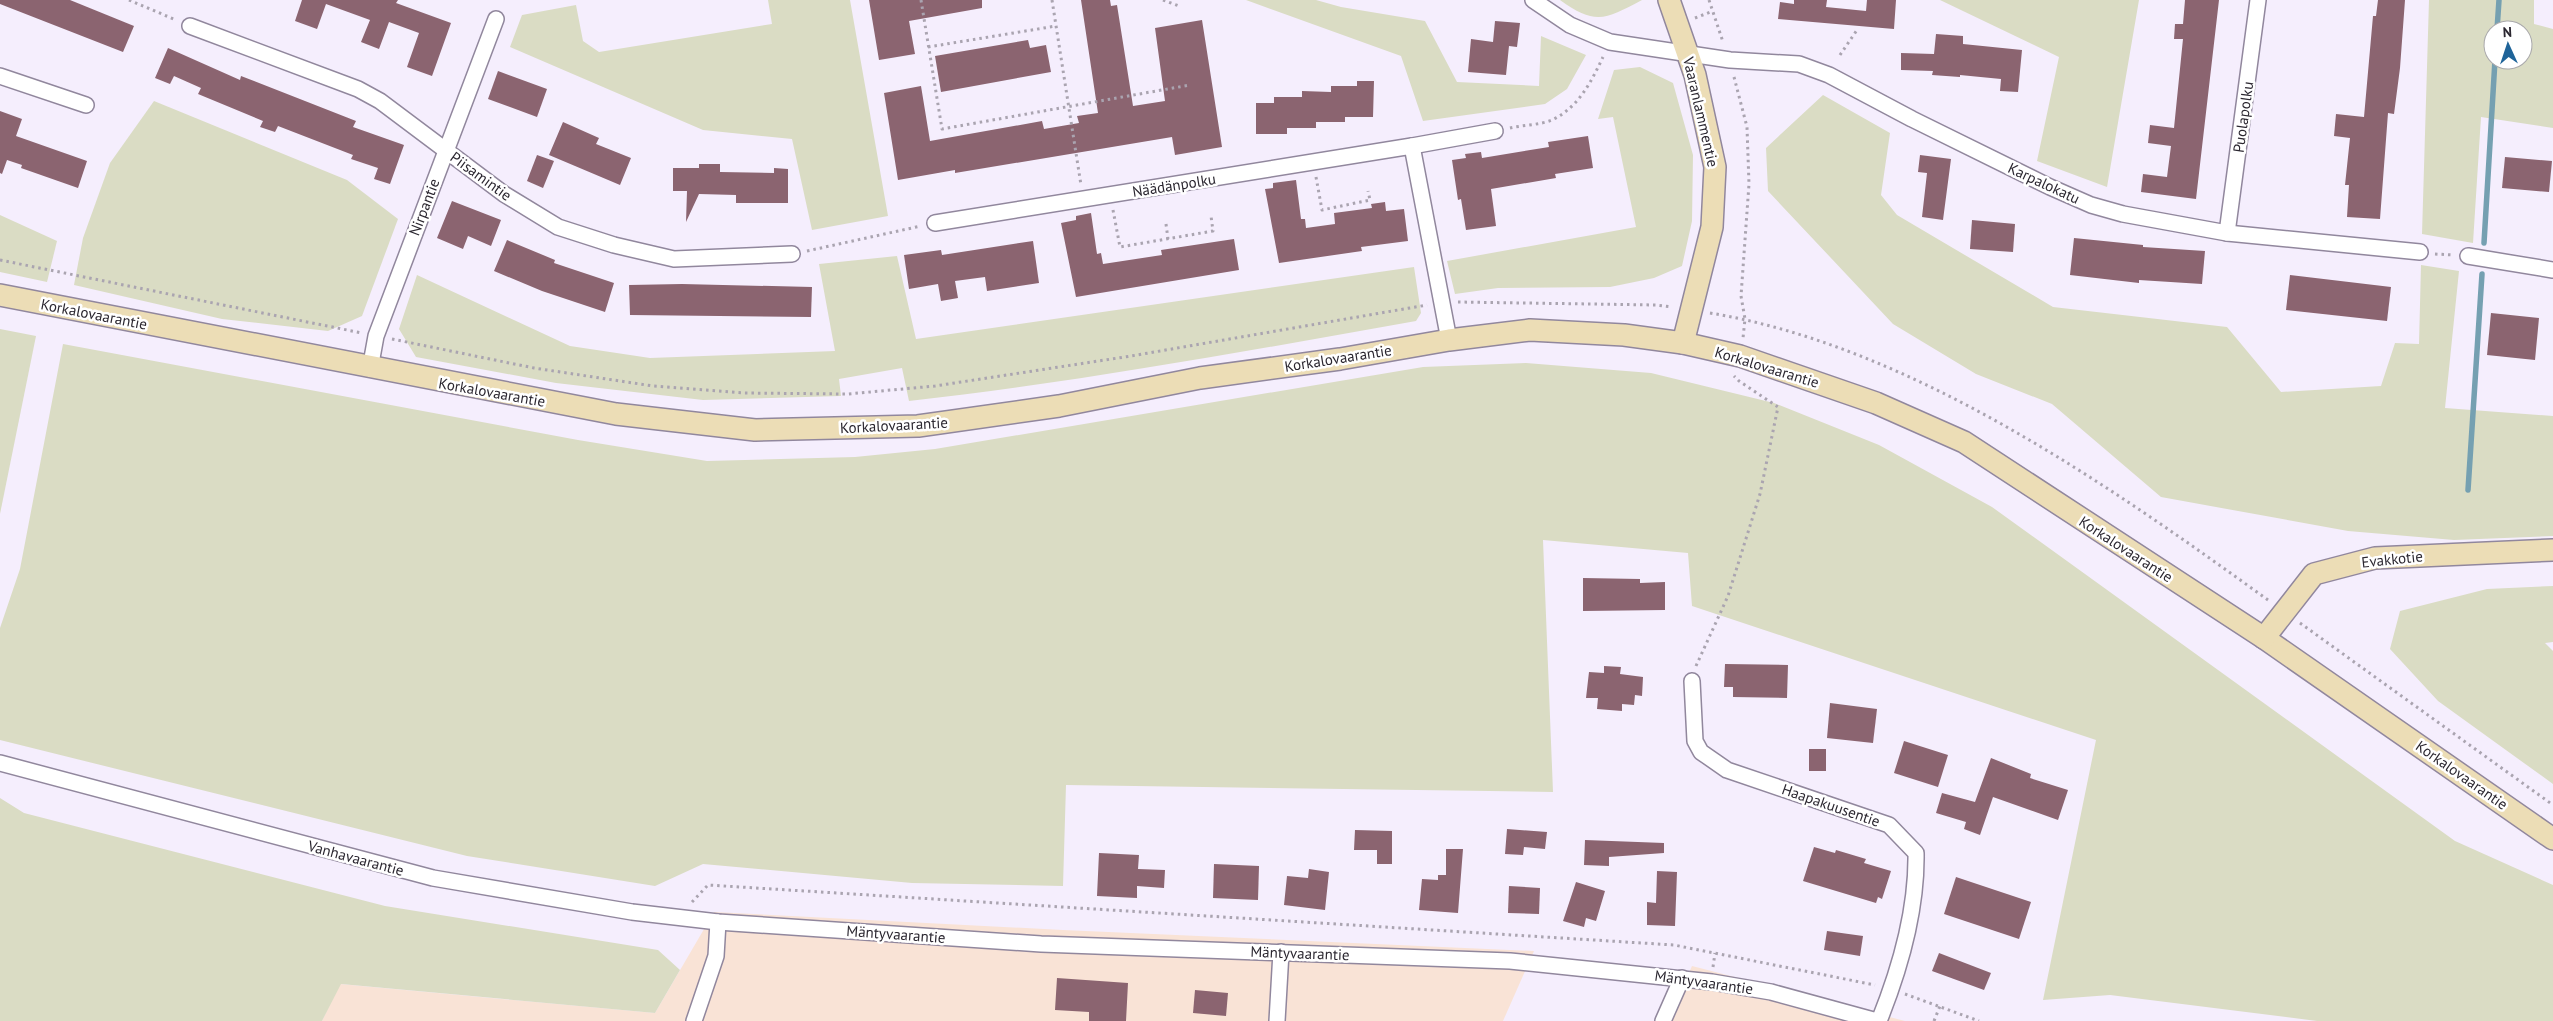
<svg xmlns="http://www.w3.org/2000/svg" width="2553" height="1021" viewBox="0 0 2553 1021" font-family="'PT Sans',sans-serif">
<style>
.industrial{fill:#f9e3d6}
.green{fill:#dadcc4;fill-rule:evenodd}
.lines{fill:none;stroke-linecap:round;stroke-linejoin:round}
.stream{stroke:#75a0b1;stroke-width:5.5}
.building{fill:#8b6470}
.street-casing{stroke:#91879d;stroke-width:18}
.secondary-casing{stroke:#91879d;stroke-width:24}
.path{stroke:#aaa4b0;stroke-width:3;stroke-dasharray:2.5 4;stroke-linecap:butt}
.street{stroke:#fff;stroke-width:15}
.secondary{stroke:#ecddb6;stroke-width:21}
.labels{text-anchor:middle;dominant-baseline:central;stroke-width:5;stroke-linejoin:round;paint-order:stroke}
.street-label{font-size:15px;fill:#2b2730;stroke:#fff}
</style>
<rect width="100%" height="100%" fill="#f5eefd"/>
<g class="industrial">
<path d="M714,912L1063,930L1534,951L1503,1021H322L340,984L655,1013Z"/>
<path d="M1692,966L1905,1021H1668Z"/>
</g>
<g class="green">
<path d="M768,0H850L888,216L812,230L792,139L703,130L510,47L522,15L576,5L583,41L599,52L772,24Z"/>
<path d="M1246,0H1316L1341,7L1425,21L1457,82L1539,86L1541,36L1586,55L1567,89L1545,104L1423,121L1401,56Z"/>
<path d="M1560,0H1642C1606,19 1596,26 1560,0Z"/>
<path d="M1940,0H2139L2107,187L2037,161L2059,57Z"/>
<path d="M2429,0H2534V24L2553,29V128L2481,117L2473,243L2422,234ZM2493,30H2523V60H2493Z"/>
<path d="M1640,67L1673,83L1693,155L1692,221L1682,266L1654,278L1610,287L1498,288L1455,294L1447,261L1636,227L1613,117L1598,119L1614,70Z"/>
<path d="M1823,95L1890,133L1881,195L1897,215L2053,307L2227,327L2281,392L2381,386L2395,343L2419,344L2421,265L2459,271L2445,408L2553,416V536L2454,540L2348,531L2161,497L2052,404L1976,374L1893,324L1768,191L1766,148Z"/>
<path d="M154,101L347,180L398,219L362,316L328,331L222,319L74,285L83,238L110,163Z"/>
<path d="M0,215L57,241L47,282L0,272Z"/>
<path d="M897,256L916,339L1414,267L1421,313L1416,321C1248,351 1079,382 909,401L902,368L839,379L841,396L703,400L556,383L416,357L399,329L417,275L570,346L650,358L835,351L819,264Z"/>
<path d="M0,329L36,336L0,514Z"/>
<path d="M63,344L578,440L707,461L855,457L935,449L1423,367L1526,363L1651,373L1774,403L1879,445L1992,507L2455,841L2553,885V1021H2317L2110,995L2043,1000L2096,740L1692,606L1688,553L1543,540L1553,792L1066,785L1063,886L912,883L703,864L655,886L467,856L0,740V628L20,569Z"/>
<path d="M2553,586V642L2545,643L2553,651V784L2438,701L2390,649L2400,611L2487,589Z"/>
<path d="M0,798L24,813L385,906L658,950L680,970L655,1013L341,984L322,1021H0Z"/>
</g>
<g class="lines">
<g class="stream">
<path d="M2497,30L2499,0"/>
<path d="M2484,243L2495,60"/>
<path d="M2468,490L2482,274"/>
</g>
</g>
<g class="building">
<path d="M0,0H70L134,26L123,52L0,4Z"/>
<path d="M302,0H398L396,3L451,23L432,76L407,67L419,33L389,22L379,49L361,42L370,20L326,4L317,29L295,21Z"/>
<path d="M869,0H982V8L909,21L915,54L879,60Z"/>
<path d="M1081,0H1110L1111,6L1117,5L1133,106L1165,101L1155,28L1202,20L1222,147L1175,155L1172,137L955,173V170L898,180L884,93L921,86L930,141L1042,121L1044,129L1079,123L1077,116L1098,113Z"/>
<path d="M1794,0H1827L1826,7L1866,11L1867,0H1896L1894,29L1778,19L1780,2L1794,4Z"/>
<path d="M2185,0H2219L2196,199L2141,192L2143,174L2167,177L2171,146L2148,143L2150,125L2174,128L2183,39H2174L2175,24H2183Z"/>
<path d="M2378,0H2405L2400,68L2394,114L2388,113L2380,219L2347,217L2349,185H2345L2350,138L2334,136L2336,114L2364,117L2373,16H2376Z"/>
<path d="M1495,21L1520,23L1517,47L1509,46L1506,75L1468,72L1471,39L1493,42Z"/>
<path d="M1936,34L1963,36V44L2022,50L2018,92L2000,91L2001,79L1960,75V77L1932,75L1933,71L1901,70V53L1934,54Z"/>
<path d="M1028,40L1030,48L1046,45L1051,72L941,92L935,56Z"/>
<path d="M168,48L240,80L241,76L356,121L353,127L404,145L390,184L374,179L378,168L351,159L353,155L278,126L275,132L260,127L263,121L198,94L201,88L174,76L170,84L155,78Z"/>
<path d="M498,71L547,89L537,117L488,99Z"/>
<path d="M1357,81H1374L1373,117H1345V122H1316V128H1287V134H1256V103H1274V97H1302V91L1331,92V86H1357Z"/>
<path d="M0,111L22,119L16,136L87,161L78,188L21,168L22,165L7,160L2,174L0,173Z"/>
<path d="M563,122L599,138L596,144L631,158L620,185L549,155Z"/>
<path d="M1588,136L1593,168L1555,174L1556,178L1491,189L1496,226L1466,230L1461,199L1458,200L1452,160L1466,158L1465,154L1481,152L1482,158L1549,147L1548,142Z"/>
<path d="M537,155L554,161L543,188L527,181Z"/>
<path d="M1920,155L1951,159L1943,220L1922,217L1927,173L1918,172Z"/>
<path d="M2505,157L2552,161L2549,192L2502,188Z"/>
<path d="M699,164H720V172L774,173V168L788,169V203H736V195L699,194L686,222L687,191H673V168H699Z"/>
<path d="M1296,180L1301,219H1305L1306,228L1335,224L1334,213L1372,208L1371,204L1385,202L1386,211L1404,209L1408,241L1361,247L1362,251L1279,263L1265,189L1273,188V183Z"/>
<path d="M452,201L501,220L491,246L468,236L463,249L437,238Z"/>
<path d="M1091,213L1097,254L1101,253L1103,264L1162,255L1161,250L1234,239L1239,270L1076,297L1061,223L1076,220V216Z"/>
<path d="M1972,220L2015,224L2013,252L1970,249Z"/>
<path d="M2074,238L2143,245V247L2205,251L2202,284L2139,280V283L2070,275Z"/>
<path d="M507,240L555,260L554,263L614,283L605,312L542,291L494,271Z"/>
<path d="M1033,241L1039,283L987,291L985,277L955,281L958,298L941,301L938,284L909,289L904,255L941,250L942,255Z"/>
<path d="M2290,275L2391,287L2387,321L2286,310Z"/>
<path d="M682,284L812,287L811,317L630,315L629,285Z"/>
<path d="M2491,313L2539,318L2535,360L2487,355Z"/>
<path d="M1583,578L1640,579V583L1665,582V610L1583,611Z"/>
<path d="M1725,664L1788,665L1787,698L1733,697V687H1724Z"/>
<path d="M1604,666L1621,667L1620,674L1643,677L1642,696L1635,695L1634,705L1622,704V711L1597,709L1598,698H1586L1589,672L1604,673Z"/>
<path d="M1830,703L1877,709L1873,743L1827,738Z"/>
<path d="M1904,741L1948,755L1938,787L1894,773Z"/>
<rect x="1809" y="749" width="17" height="22"/>
<path d="M1991,758L2031,774L2030,778L2068,790L2058,820L1993,797L1980,835L1964,829L1966,822L1936,813L1942,793L1975,802Z"/>
<path d="M1507,829L1547,832L1545,849L1524,847L1523,855L1505,854Z"/>
<path d="M1355,830L1392,831V864H1377V850H1354Z"/>
<path d="M1585,840L1664,843V853L1609,857V866L1584,865Z"/>
<path d="M1814,847L1835,853L1836,850L1866,859L1864,863L1891,871L1882,899L1878,897L1876,903L1803,881Z"/>
<path d="M1446,849H1463L1458,913L1419,910L1422,879L1438,880V875H1446Z"/>
<path d="M1099,853L1139,855L1138,869L1165,870L1164,888L1137,886V898L1097,896Z"/>
<path d="M1214,864L1259,866L1258,900L1213,898Z"/>
<path d="M1309,869L1329,872L1325,910L1284,905L1287,876L1308,878Z"/>
<path d="M1657,871L1677,872L1675,926L1647,925V902L1656,903Z"/>
<path d="M1956,877L2031,902L2019,939L1944,914Z"/>
<path d="M1576,882L1605,891L1596,921L1586,918L1584,927L1563,921Z"/>
<path d="M1509,886L1540,888L1539,914L1508,913Z"/>
<path d="M1827,931L1863,936L1860,956L1824,950Z"/>
<path d="M1939,953L1991,973L1984,990L1932,971Z"/>
<path d="M1057,978L1128,983L1126,1021H1089V1012L1055,1010Z"/>
<path d="M1195,990L1228,993L1226,1016L1193,1013Z"/>
</g>
<g class="lines">
<g class="street-casing">
<g id="street">
<path d="M1533,0L1570,25L1610,42L1730,60L1799,64L1829,75L1912,119L2050,187L2091,205L2123,214L2227,233L2420,252"/>
<path d="M190,26L358,89L380,101L504,194L558,227L614,245L674,259L792,254"/>
<path d="M0,76L86,105"/>
<path d="M1412,146L1495,131"/>
<path d="M935,223L1412,146L1449,340"/>
<path d="M2227,233L2258,0"/>
<path d="M2468,256L2553,270"/>
<path d="M370,369L376,336L496,19"/>
<path d="M1692,681L1695,741L1701,752L1727,770L1889,825L1916,853C1917,909 1900,969 1879,1021"/>
<path d="M0,763L433,878L632,912L718,922L1041,944L1510,961L1712,982L1771,992L1877,1021"/>
<path d="M694,1021L716,956L718,922"/>
<path d="M1277,1021L1281,952"/>
<path d="M1663,1021L1682,978"/>
</g>
</g>
<g class="secondary-casing">
<g id="secondary">
<path d="M1669,0L1695,75L1715,167L1712,227L1683,343"/>
<path d="M0,295L616,414L755,430L918,426L1059,406L1200,378L1340,359L1449,340L1530,330L1624,335L1683,343L1740,356L1876,403L1964,442L2264,638L2553,839"/>
<path d="M2264,638L2314,574L2375,558L2553,550"/>
</g>
</g>
<g class="path">
<path d="M129,0L176,20"/>
<path d="M921,0L942,129L1190,85"/>
<path d="M1052,0L1081,185"/>
<path d="M1163,0L1179,6"/>
<path d="M1709,0L1723,42"/>
<path d="M1695,18L1713,11"/>
<path d="M928,47L1056,26"/>
<path d="M1840,55L1857,30"/>
<path d="M1734,77L1747,127L1749,184L1741,296L1745,319L1743,338"/>
<path d="M1510,128C1523,125 1540,125 1552,120C1579,107 1591,82 1603,57"/>
<path d="M1316,177L1322,210L1370,200L1368,191"/>
<path d="M1113,210L1120,247L1213,231L1211,216"/>
<path d="M1166,224L1168,239"/>
<path d="M807,251L921,226"/>
<path d="M2435,254L2454,255"/>
<path d="M0,260L362,333"/>
<path d="M1458,302L1656,305L1672,307"/>
<path d="M1710,313C1910,346 2106,483 2268,600"/>
<path d="M392,339L534,368L653,386L744,393L848,394L935,386L1131,356L1427,305"/>
<path d="M2300,623L2553,805"/>
<path d="M1696,666L1728,596L1760,494L1778,407L1739,381L1734,376"/>
<path d="M692,902L708,885L1674,945L1875,985"/>
<path d="M1713,967L1715,953"/>
<path d="M1905,994L1979,1021"/>
<path d="M1934,1021L1940,1006"/>
</g>
<use href="#street" class="street"/>
<use href="#secondary" class="secondary"/>
</g>
<g class="labels">
<g class="street-label">
<text transform="translate(1701 112) rotate(77)">Vaaranlammentie</text>
<text transform="translate(2243 117) rotate(-82)">Puolapolku</text>
<text transform="translate(481 176) rotate(36)">Piisamintie</text>
<text transform="translate(2044 183) rotate(25)">Karpalokatu</text>
<text transform="translate(1174 185) rotate(-9)">Näädänpolku</text>
<text transform="translate(424 207) rotate(-69)">Nirpantie</text>
<text transform="translate(94 314) rotate(11)">Korkalovaarantie</text>
<text transform="translate(1338 358) rotate(-9)">Korkalovaarantie</text>
<text transform="translate(1767 367) rotate(17)">Korkalovaarantie</text>
<text transform="translate(492 392) rotate(10)">Korkalovaarantie</text>
<text transform="translate(894 425) rotate(-3)">Korkalovaarantie</text>
<text transform="translate(2126 549) rotate(33)">Korkalovaarantie</text>
<text transform="translate(2392 559) rotate(-6)">Evakkotie</text>
<text transform="translate(2462 775) rotate(35)">Korkalovaarantie</text>
<text transform="translate(1831 805) rotate(19)">Haapakuusentie</text>
<text transform="translate(356 858) rotate(15)">Vanhavaarantie</text>
<text transform="translate(896 934) rotate(4)">Mäntyvaarantie</text>
<text transform="translate(1300 953) rotate(2)">Mäntyvaarantie</text>
<text transform="translate(1704 982) rotate(8)">Mäntyvaarantie</text>
</g>
</g>
<g transform="translate(2508 45) rotate(357)"><circle r="24" fill="#ffffff" stroke="#aaa9ac"/>
<path d="M0-4L9 19L0 12L-9 19Z" fill="#1f6499"/>
<text y="-8" font-size="14" font-weight="bold" text-anchor="middle" fill="#2b2730">N</text>
</g>
</svg>
